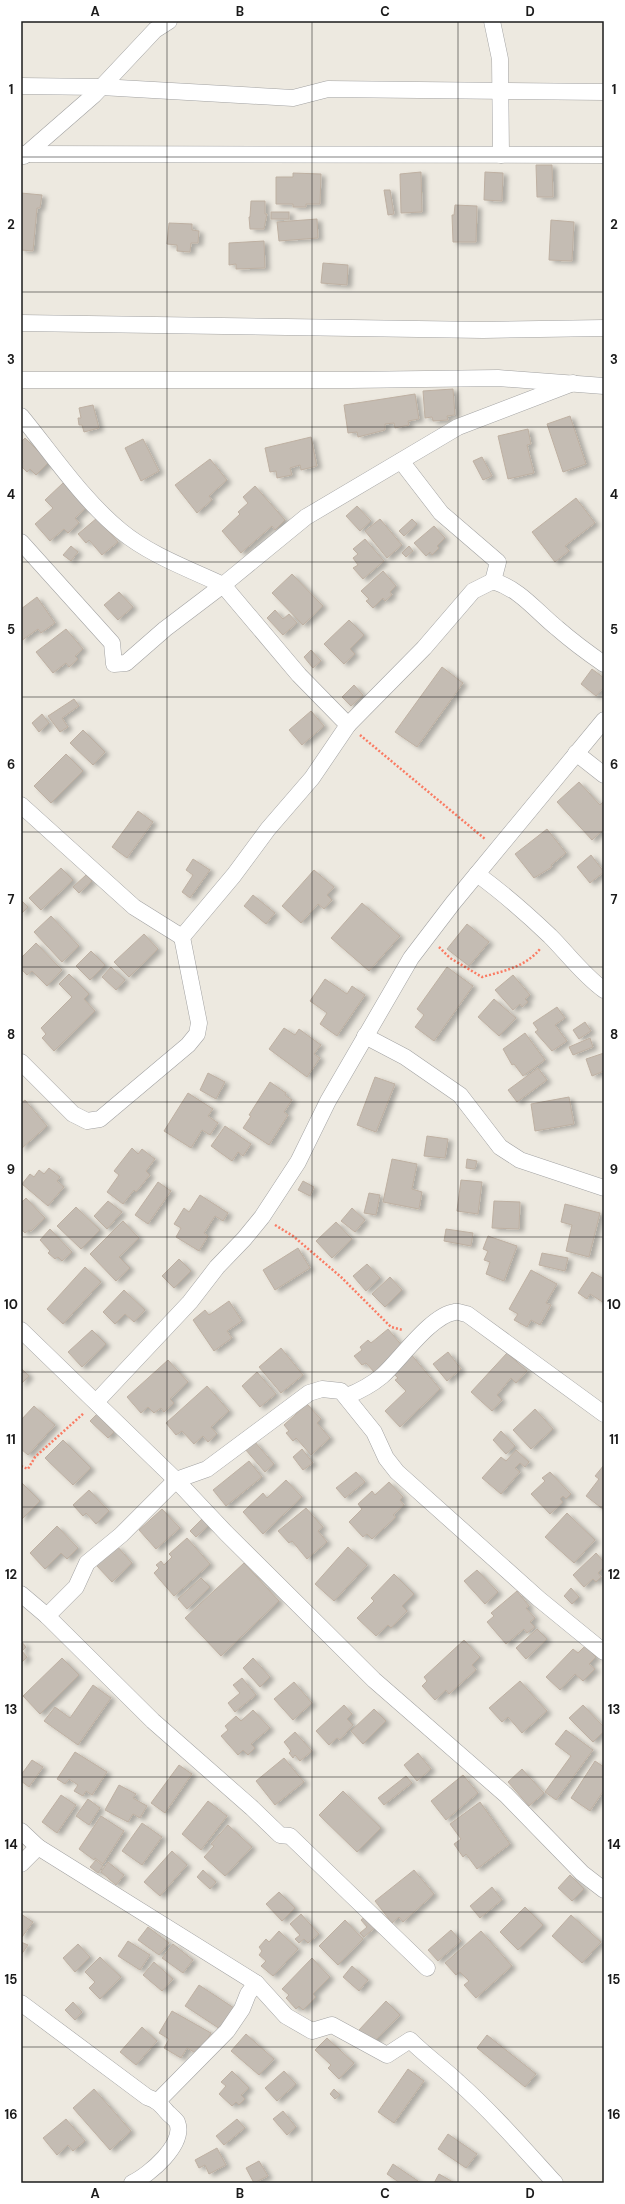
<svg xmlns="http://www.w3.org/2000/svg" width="625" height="2204" viewBox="0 0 625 2204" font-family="'DM Sans',sans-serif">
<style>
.building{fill:#c4bcb3;stroke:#beb0a2;filter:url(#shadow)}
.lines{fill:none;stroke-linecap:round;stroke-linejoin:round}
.minor-casing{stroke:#a2a2a2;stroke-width:17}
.path{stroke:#fa7b63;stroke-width:2.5;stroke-dasharray:2 2;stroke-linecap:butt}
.minor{stroke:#fff;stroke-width:16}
.grid{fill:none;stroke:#1b1b1b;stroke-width:1;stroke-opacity:0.55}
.neatline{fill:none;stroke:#1b1b1b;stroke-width:1.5}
.grid-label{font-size:13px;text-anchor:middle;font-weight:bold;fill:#1b1b1b}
</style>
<defs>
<filter id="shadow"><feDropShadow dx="4.5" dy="2.5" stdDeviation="2" flood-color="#0004"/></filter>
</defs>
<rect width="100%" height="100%" fill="#ede9e0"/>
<g class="building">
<path d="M536,165H552L553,197H537Z"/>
<path d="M421,172L422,212L401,213L400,174Z"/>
<path d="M485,172L503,173L502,201L484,200Z"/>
<path d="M293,173L321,174L320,204H306V207H293V204H276V177H293Z"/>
<path d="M384,190H390L394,214L388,215Z"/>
<path d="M21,193L42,195L40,208H37L33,251L21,250Z"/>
<path d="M251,201H265V214H267L264,229H250L249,217H250Z"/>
<path d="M455,205L477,206L476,242H453L452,215H454Z"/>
<rect x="271" y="212" width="18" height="7"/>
<path d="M317,219L318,238L279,241L277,222Z"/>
<path d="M551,220L574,222L572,261L549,260Z"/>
<path d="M169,223L192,224V230L199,231L198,243H191L190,252L177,251V245L167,244Z"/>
<path d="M264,241L265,268L236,269V264L229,265V243Z"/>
<path d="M323,263L348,265L347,285L321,283Z"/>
<path d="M453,389L455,415L447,416L448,420L433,421L432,417L425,418L423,391Z"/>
<path d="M415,394L419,419L408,421L409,425L395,428L394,423L385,424V430L358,437L357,432L348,433L344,405Z"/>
<path d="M93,405L99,428L84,432L82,425H79L78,418H81L79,408Z"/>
<path d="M570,416L586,464L563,472L547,424Z"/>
<path d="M528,429L531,444L527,445L534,473L508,479L498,436Z"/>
<path d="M311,437L317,466L301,470L300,465L290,468L292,475L277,478L276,471L270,472L265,448Z"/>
<path d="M25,438L40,453L43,449L52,459L36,475L30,469L27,472L21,466L23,461L21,459V442Z"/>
<path d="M143,439L159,471L141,481L125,448Z"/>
<path d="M482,457L492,476L483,480L473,461Z"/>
<path d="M210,459L227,480L209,496L212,500L197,513L175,485Z"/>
<path d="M63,483L86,508L75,518L79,523L68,533L64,529L50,541L35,524L53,508L45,500Z"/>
<path d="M255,486L285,520L275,530L272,526L241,553L222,531L240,514L238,512L248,503L243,497Z"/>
<path d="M576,498L595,523L565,546L569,551L555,562L532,532Z"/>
<path d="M357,506L371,521L360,531L346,516Z"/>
<path d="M97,518L118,542L102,555L89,540L86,543L78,534Z"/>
<path d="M380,519L402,545L387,558L365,531Z"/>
<path d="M412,519L417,524L404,536L399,531Z"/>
<path d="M434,526L445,538L437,546L439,548L432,555L430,552L426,556L414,543Z"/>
<path d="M365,539L384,561L363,579L353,568L358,565L353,558L358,554L353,549Z"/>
<path d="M71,546L78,552L71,561L63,555Z"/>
<path d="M409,546L413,551L406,557L402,553Z"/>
<path d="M383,571L396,586L390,592L392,595L385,601L383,598L373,608L366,601L369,599L361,591Z"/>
<path d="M292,574L323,606L303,625L272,593Z"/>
<path d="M119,592L133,607L118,620L104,605Z"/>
<path d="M37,597L55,623L41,633L38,629L21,641V609Z"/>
<path d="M275,610L283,619L289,614L297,623L283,635L267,618Z"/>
<path d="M349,620L364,635L350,649L355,654L344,664L324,644Z"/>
<path d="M66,629L83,649L75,656L78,659L69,667L66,663L53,673L36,652Z"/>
<path d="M311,650L321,661L313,668L304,657Z"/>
<path d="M442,667L463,683L417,747L395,732Z"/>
<path d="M592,669L604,678V687L596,696L581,684Z"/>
<path d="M354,685L363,695L351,706L342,697Z"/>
<path d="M74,699L79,706L62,718L68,727L60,732L48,716Z"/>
<path d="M311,711L324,726L302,745L289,730Z"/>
<path d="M42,714L49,723L39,732L32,723Z"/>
<path d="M83,730L105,752L93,765L70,743Z"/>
<path d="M66,754L83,771L51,803L34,786Z"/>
<path d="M579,782L600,805L604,801V829L592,840L557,802Z"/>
<path d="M138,811L153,822L127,858L112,847Z"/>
<path d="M547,829L566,853L551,865L552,867L534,878L515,854Z"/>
<path d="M591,855L604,872L590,883L577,867Z"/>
<path d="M193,859L210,870L190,898L182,892L193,875L186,870Z"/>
<path d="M61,868L73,880L41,910L29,898Z"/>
<path d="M314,870L334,887L327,895L332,900L324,909L318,904L301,923L282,906Z"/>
<path d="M86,875L92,881L79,893L73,887Z"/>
<path d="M253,895L275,913L266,924L244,906Z"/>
<path d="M21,900L28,907L21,914Z"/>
<path d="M362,903L400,936L369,971L331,938Z"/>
<path d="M51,916L79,946L62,962L34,932Z"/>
<path d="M467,924L489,942L469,966L447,949Z"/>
<path d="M144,934L158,949L129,977L114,962Z"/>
<path d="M36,943L62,970L47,986L32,971L27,975L21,969V958Z"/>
<path d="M91,951L105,965L90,980L76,966Z"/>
<path d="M111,967L125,980L116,990L102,977Z"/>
<path d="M447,967L473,986L434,1041L415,1027L424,1015L417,1009Z"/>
<path d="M69,974L89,994L84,999L95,1011L54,1051L42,1038L46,1034L41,1028L72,997L59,984Z"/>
<path d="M513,975L530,995L525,999L528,1002L522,1007L520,1004L513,1010L495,990Z"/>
<path d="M325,979L347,994L352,986L365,995L337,1036L320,1024L327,1013L310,1001Z"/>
<path d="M494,999L516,1018L499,1036L478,1017Z"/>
<path d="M557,1007L565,1018L555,1025L567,1041L552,1051L535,1032L538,1030L533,1023Z"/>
<path d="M585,1022L591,1031L579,1039L573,1030Z"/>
<path d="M284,1028L295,1035L299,1029L321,1045L314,1054L320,1058L307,1077L269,1049Z"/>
<path d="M525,1033L545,1060L523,1076L514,1064L512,1065L503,1049Z"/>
<path d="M590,1038L593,1047L573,1055L569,1047Z"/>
<path d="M604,1053V1071L592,1076L586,1059Z"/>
<path d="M538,1068L547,1080L517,1102L508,1090Z"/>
<path d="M208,1073L225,1082L216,1099L200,1090Z"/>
<path d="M375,1077L395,1084L376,1132L357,1125Z"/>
<path d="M270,1082L286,1093L285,1095L292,1100L284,1112L288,1115L269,1145L243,1128L251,1116L249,1115Z"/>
<path d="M188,1093L213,1109L208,1116L218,1123L210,1135L202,1130L191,1148L164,1131Z"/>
<path d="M569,1097L574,1124L535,1131L531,1104Z"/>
<path d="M25,1100L47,1126L21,1149V1103Z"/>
<path d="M225,1126L251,1144L243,1156L238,1152L232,1161L211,1146Z"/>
<path d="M427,1136L448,1139L445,1158L424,1156Z"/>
<path d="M132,1148L138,1154L142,1149L155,1159L146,1171L150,1175L136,1192L134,1190L123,1204L107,1192L119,1175L114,1171Z"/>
<path d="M392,1159L417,1164L412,1189L422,1192L419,1209L383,1202Z"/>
<path d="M467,1159L477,1161L475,1169L466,1168Z"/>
<path d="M49,1168L60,1177L57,1181L64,1187L48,1206L22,1184L30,1174L34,1177L39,1170L44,1174Z"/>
<path d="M461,1180L482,1182L478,1214L457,1211Z"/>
<path d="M303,1181L314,1187L310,1196L298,1190Z"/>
<path d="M158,1182L171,1191L148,1224L135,1215Z"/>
<path d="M369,1193L380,1195L376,1215L364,1213Z"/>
<path d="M200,1195L228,1213L223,1221L215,1216L204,1233L208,1236L199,1251L176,1237L181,1228L174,1224L184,1208L189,1212Z"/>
<path d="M26,1198L45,1218L31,1231L29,1230L25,1233L21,1229V1203Z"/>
<path d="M108,1201L122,1212L107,1229L94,1216Z"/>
<path d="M494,1201L520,1202L519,1229L492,1228Z"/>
<path d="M565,1204L600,1213L589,1257L566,1251L572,1225L561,1222Z"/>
<path d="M76,1207L100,1230L81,1249L57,1226Z"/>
<path d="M352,1208L365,1220L355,1232L341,1221Z"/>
<path d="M123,1221L139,1238L119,1257L130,1268L116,1281L90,1254Z"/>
<path d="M336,1222L352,1239L332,1258L316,1241Z"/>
<path d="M50,1229L72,1252L62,1261L58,1257L55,1259L48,1253L50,1251L40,1240Z"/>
<path d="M446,1229L473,1233L471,1246L444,1241Z"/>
<path d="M488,1236L517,1246L504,1281L486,1274L490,1262L484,1260L488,1251L483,1249Z"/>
<path d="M298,1248L310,1268L275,1290L263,1270Z"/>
<path d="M542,1253L568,1258L565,1271L539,1265Z"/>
<path d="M179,1259L191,1271L174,1288L162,1276Z"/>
<path d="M367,1264L380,1278L366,1291L353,1276Z"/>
<path d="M85,1267L101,1282L63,1324L47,1309Z"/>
<path d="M531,1270L557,1284L546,1303L551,1305L540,1325L531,1320L527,1327L514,1320L518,1314L509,1309Z"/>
<path d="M592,1272L604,1279V1303L590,1294L587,1299L578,1293Z"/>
<path d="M390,1277L402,1290L385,1307L372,1294Z"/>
<path d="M124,1290L145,1310L134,1322L125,1314L115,1324L103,1312Z"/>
<path d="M229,1301L242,1321L227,1331L232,1338L214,1351L193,1320L205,1310L209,1315Z"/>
<path d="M388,1329L404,1348L375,1373L366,1363L362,1365L354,1356L362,1350L360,1347L368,1340L371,1343Z"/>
<path d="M92,1330L106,1344L82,1367L68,1352Z"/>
<path d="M281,1348L303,1375L281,1393L259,1367Z"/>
<path d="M448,1352L461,1369L447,1381L433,1364Z"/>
<path d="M410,1353L440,1389L400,1427L385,1411L406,1391L395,1380L398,1378L393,1373Z"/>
<path d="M507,1353L527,1371L516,1383L511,1378L497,1395L502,1400L492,1411L471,1392Z"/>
<path d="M168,1360L188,1382L170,1399L174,1403L164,1412L161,1408L154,1413L148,1407L141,1413L127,1397Z"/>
<path d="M21,1368L29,1376L21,1384Z"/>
<path d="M257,1372L276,1394L260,1407L242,1386Z"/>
<path d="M207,1386L229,1411L211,1427L217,1434L208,1442L203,1436L194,1444L182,1431L176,1435L166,1423Z"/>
<path d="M307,1404L321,1419L317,1423L330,1438L311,1455L296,1438L293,1441L286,1433L289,1431L284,1425Z"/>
<path d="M34,1406L55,1425L28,1455L21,1449V1420Z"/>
<path d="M535,1409L553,1429L531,1449L513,1430Z"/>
<path d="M97,1414L114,1432L108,1438L90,1421Z"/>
<path d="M501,1431L515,1446L506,1454L493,1440Z"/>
<path d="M63,1440L91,1468L73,1485L45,1458Z"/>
<path d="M254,1441L274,1464L265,1472L245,1449Z"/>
<path d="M302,1449L313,1463L303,1470L293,1457Z"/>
<path d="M516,1450L529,1462L525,1467L520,1463L515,1468L520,1472L501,1494L482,1478L501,1457L506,1461Z"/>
<path d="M249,1461L262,1477L226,1506L213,1490Z"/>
<path d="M604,1465V1510L586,1496L599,1479L595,1476Z"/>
<path d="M356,1472L365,1482L345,1498L336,1488Z"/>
<path d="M550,1472L571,1494L566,1499L563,1496L560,1499L563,1502L550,1514L531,1494L545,1481L542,1478Z"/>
<path d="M286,1480L302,1497L263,1534L243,1512L263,1493L267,1498Z"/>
<path d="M21,1482L40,1501L21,1520Z"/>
<path d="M389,1482L403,1497L400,1500L404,1505L393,1515L396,1517L372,1539L367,1534L363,1537L349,1522L362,1509L358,1504L372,1491L375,1495Z"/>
<path d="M89,1490L109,1511L96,1524L86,1513L83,1516L73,1505Z"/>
<path d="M306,1508L323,1527L318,1531L327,1542L307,1559L292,1541L289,1543L278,1531Z"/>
<path d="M162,1509L180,1528L156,1549L139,1530Z"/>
<path d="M567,1513L595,1540L574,1563L545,1537Z"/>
<path d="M204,1517L210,1524L196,1537L190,1531Z"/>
<path d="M57,1526L78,1548L67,1559L61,1553L45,1569L30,1553Z"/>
<path d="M187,1538L210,1564L174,1596L154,1573L159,1568L156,1565L161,1561L164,1565L172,1557L169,1554Z"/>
<path d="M117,1546L132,1563L112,1582L96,1565Z"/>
<path d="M348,1547L367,1565L334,1601L315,1584Z"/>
<path d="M596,1553L604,1562V1567L598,1573L601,1577L596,1582L593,1579L584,1587L573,1575Z"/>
<path d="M244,1563L279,1601L221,1656L185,1618Z"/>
<path d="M477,1570L498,1592L485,1604L464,1581Z"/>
<path d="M394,1574L414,1594L402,1606L407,1611L391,1628L388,1625L376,1636L357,1618L374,1601L371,1598Z"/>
<path d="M201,1578L210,1587L187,1609L178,1599Z"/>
<path d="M571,1588L579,1597L572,1604L564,1596Z"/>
<path d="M517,1591L529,1606L526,1608L535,1618L530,1622L535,1627L527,1633L524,1629L506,1644L487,1622L494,1616L491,1613Z"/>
<path d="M537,1629L547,1639L526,1659L516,1648Z"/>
<path d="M464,1640L480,1657L472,1665L476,1670L449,1694L446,1690L435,1700L422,1686L427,1681L424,1677Z"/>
<path d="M21,1641L26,1647L22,1651L27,1657L21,1663Z"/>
<path d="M585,1646L596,1657L589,1664L595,1669L583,1681L575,1674L560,1690L546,1677L573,1649L578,1653Z"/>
<path d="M62,1658L79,1675L40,1714L23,1696Z"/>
<path d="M253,1658L270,1677L260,1687L243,1668Z"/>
<path d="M242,1678L256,1695L235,1712L228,1703L240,1693L233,1685Z"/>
<path d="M520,1681L547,1711L522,1733L508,1717L502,1722L489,1708Z"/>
<path d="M294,1682L312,1703L293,1720L274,1699Z"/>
<path d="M93,1685L111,1698L78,1745L44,1721L55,1707L70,1718Z"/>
<path d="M344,1705L352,1714L347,1719L353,1725L340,1740L337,1738L329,1745L316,1731Z"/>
<path d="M583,1705L604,1727V1731L593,1742L569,1718Z"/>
<path d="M374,1709L386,1721L363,1744L351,1731Z"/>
<path d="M253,1710L270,1728L251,1744L255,1748L248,1755L243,1750L238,1755L221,1736L228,1730L225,1726L236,1716L241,1721Z"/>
<path d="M566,1730L593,1750L556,1800L545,1792L571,1756L555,1744Z"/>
<path d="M295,1732L312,1751L300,1761L295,1755L293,1758L289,1753L291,1751L284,1742Z"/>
<path d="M75,1752L107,1772L92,1795L86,1791L83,1796L74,1791L78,1785L69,1779L65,1784L57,1779Z"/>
<path d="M418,1753L431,1769L417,1781L404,1765Z"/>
<path d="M284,1758L304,1782L275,1805L256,1781Z"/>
<path d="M32,1760L43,1767L29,1787L21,1781V1775Z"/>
<path d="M595,1761L604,1767V1790L590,1811L571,1798Z"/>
<path d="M179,1765L192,1774L165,1813L151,1803Z"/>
<path d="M522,1769L544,1793L529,1806L508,1782Z"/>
<path d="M463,1775L478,1793L446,1820L431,1801Z"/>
<path d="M406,1776L412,1783L384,1805L378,1798Z"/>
<path d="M119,1785L136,1794L133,1798L147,1806L140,1818L133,1814L128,1822L105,1810Z"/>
<path d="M343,1791L381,1828L357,1852L319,1815Z"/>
<path d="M61,1795L76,1805L57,1833L42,1822Z"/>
<path d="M88,1799L100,1808L89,1825L76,1816Z"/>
<path d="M208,1801L227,1816L201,1850L182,1834Z"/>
<path d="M480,1802L510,1844L477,1869L466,1854L463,1857L454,1844L461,1839L450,1824Z"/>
<path d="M101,1816L124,1831L103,1864L95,1858L94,1860L79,1849Z"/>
<path d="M142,1823L162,1837L142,1865L122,1851Z"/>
<path d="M228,1825L252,1847L225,1876L204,1857L214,1846L211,1844Z"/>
<path d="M172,1851L187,1865L160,1896L144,1882Z"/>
<path d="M96,1860L103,1866L98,1873L90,1867Z"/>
<path d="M108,1862L124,1875L116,1885L101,1872Z"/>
<path d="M203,1870L216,1882L210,1889L197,1877Z"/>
<path d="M414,1870L434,1894L403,1922L399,1917L392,1923L375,1901Z"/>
<path d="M570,1875L584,1889L572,1901L558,1888Z"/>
<path d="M492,1887L502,1900L480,1918L470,1906Z"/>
<path d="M279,1892L295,1908L282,1921L266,1904Z"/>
<path d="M525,1907L543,1925L518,1950L500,1932Z"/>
<path d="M21,1914L33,1922L22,1937L21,1936Z"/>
<path d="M301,1914L319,1934L308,1943L304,1939L299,1943L295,1939L300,1935L290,1924Z"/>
<path d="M367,1915L377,1926L364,1937L360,1933L367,1927L361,1920Z"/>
<path d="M571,1915L601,1942L582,1963L552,1936Z"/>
<path d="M345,1920L363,1939L338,1965L319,1946Z"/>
<path d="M148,1927L169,1943L159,1955L138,1940Z"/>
<path d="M451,1930L461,1941L438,1961L428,1950Z"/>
<path d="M279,1931L298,1949L273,1976L261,1966L266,1961L259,1955L262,1951L259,1947L266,1939L269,1942Z"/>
<path d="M481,1931L512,1966L476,1998L464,1985L469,1981L460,1972L456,1975L445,1963Z"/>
<path d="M128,1941L150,1955L140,1970L118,1956Z"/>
<path d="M21,1942L28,1945L21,1955Z"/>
<path d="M78,1944L90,1957L75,1972L63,1958Z"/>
<path d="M173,1944L193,1960L183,1973L162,1958Z"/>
<path d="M100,1957L121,1977L100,1999L89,1988L95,1982L85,1972Z"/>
<path d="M312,1958L330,1977L313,1994L316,1997L303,2010L299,2006L296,2009L286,1998L289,1995L282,1989Z"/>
<path d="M154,1962L173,1979L162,1991L143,1975Z"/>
<path d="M352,1966L368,1980L359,1991L343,1977Z"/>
<path d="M199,1985L234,2008L220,2029L185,2006Z"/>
<path d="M386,2001L400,2015L373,2043L359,2030Z"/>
<path d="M73,2002L82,2012L75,2020L65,2010Z"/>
<path d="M172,2011L211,2033L199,2055L187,2048L181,2058L164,2048L169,2039L159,2033Z"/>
<path d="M142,2027L157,2041L136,2065L120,2052Z"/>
<path d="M246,2034L274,2059L259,2075L231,2051Z"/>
<path d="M487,2035L536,2074L525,2087L477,2048Z"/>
<path d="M327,2038L354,2063L339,2079L328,2068L331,2065L315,2050Z"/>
<path d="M408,2069L424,2081L394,2123L378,2112Z"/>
<path d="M232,2071L249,2088L241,2095L245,2099L239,2105L236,2102L232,2106L219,2094L226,2086L221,2082Z"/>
<path d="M284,2071L296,2084L277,2101L265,2088Z"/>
<path d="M94,2089L131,2131L110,2150L73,2108Z"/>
<path d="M334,2089L340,2095L335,2099L330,2094Z"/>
<path d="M283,2111L296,2127L287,2135L273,2119Z"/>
<path d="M66,2119L85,2141L73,2151L68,2145L57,2155L43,2138Z"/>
<path d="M237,2119L245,2128L224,2145L216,2136Z"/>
<path d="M448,2134L477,2154L466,2168L438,2149Z"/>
<path d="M217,2148L226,2165L209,2174L205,2165L199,2168L195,2160Z"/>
<path d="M259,2161L268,2176L254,2183L246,2168Z"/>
<path d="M393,2164L421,2183H400L387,2174Z"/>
<path d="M439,2174L453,2182L452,2183H434Z"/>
</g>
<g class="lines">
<g class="minor-casing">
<g id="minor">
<path d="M492,21L500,59L501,155"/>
<path d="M21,86L101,87L293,98L328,89L604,92"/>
<path d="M21,154L604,155"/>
<path d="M24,156L94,95L155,30L169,21"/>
<path d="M21,323L483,330L604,328"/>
<path d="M21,380H351L498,378L604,386"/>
<path d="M21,416C53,455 82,499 121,531C150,555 189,569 223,585L306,517L458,427L573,383"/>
<path d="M401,461L441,513L498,562L493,581"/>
<path d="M21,542L112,643L114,664L126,663L165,629L223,585L299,675L348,725L312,778L268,829L234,875L182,937L199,1023L197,1034L188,1045L100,1119L87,1121L73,1114L21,1062"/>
<path d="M348,725L424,648L473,591L493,581C520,589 536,611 557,628C572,641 588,653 604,664"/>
<path d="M576,753L604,775"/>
<path d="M21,805L134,907L182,937"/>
<path d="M477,874C503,893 527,914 550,936C568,954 583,975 604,990"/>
<path d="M365,1036L405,1057L460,1095L500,1147L520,1160L604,1188"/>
<path d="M21,1330L176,1480L207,1469L309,1393L322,1389L341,1391L374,1432L386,1458L397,1472L539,1599L604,1652"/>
<path d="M347,1396C360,1391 371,1385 382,1376C400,1360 431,1315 455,1312C459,1311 464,1314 467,1314L604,1414"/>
<path d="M96,1402L190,1302L217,1267L244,1239L262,1217L298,1162L328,1101L411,958L453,903L604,720"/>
<path d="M21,1594L47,1616L153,1721L252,1808L280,1835L290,1836L427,1968"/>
<path d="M47,1616L76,1587L87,1563L121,1535L176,1480L226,1533L374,1680L506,1795L582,1873L604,1890"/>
<path d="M21,1831L38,1847L256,1983L286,2016L312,2031L332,2025L387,2055L410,2040C425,2055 442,2067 458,2082C493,2113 524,2149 555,2183"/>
<path d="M21,1864L38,1847"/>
<path d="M21,2003L147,2097C157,2100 161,2105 168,2113C171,2116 175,2119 177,2122C186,2144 149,2175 132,2183"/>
<path d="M158,2101L227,2031L242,2009L248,1994L256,1983"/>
</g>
</g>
<g class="path">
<path d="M360,735L485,839"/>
<path d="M439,947L450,958L482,977C504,971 525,967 540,949"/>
<path d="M275,1225L293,1236L341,1277L391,1327L403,1330"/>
<path d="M21,1466L28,1469L35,1457L84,1413"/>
</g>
<use href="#minor" class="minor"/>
</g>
<path class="grid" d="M167,21V2183M312,21V2183M458,21V2183M21,157H604M21,292H604M21,427H604M21,562H604M21,697H604M21,832H604M21,967H604M21,1102H604M21,1237H604M21,1372H604M21,1507H604M21,1642H604M21,1777H604M21,1912H604M21,2047H604"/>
<rect width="625" height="2204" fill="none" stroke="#ffffff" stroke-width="44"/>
<rect x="22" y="22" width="581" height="2160" class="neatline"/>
<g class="grid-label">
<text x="95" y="16">A</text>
<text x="240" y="16">B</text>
<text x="385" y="16">C</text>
<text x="530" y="16">D</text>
<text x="11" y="94">1</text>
<text x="614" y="94">1</text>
<text x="11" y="229">2</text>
<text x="614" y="229">2</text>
<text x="11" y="364">3</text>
<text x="614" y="364">3</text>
<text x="11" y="499">4</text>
<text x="614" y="499">4</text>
<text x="11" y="634">5</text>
<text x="614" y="634">5</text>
<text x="11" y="769">6</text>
<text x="614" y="769">6</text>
<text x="11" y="904">7</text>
<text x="614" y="904">7</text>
<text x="11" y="1039">8</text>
<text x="614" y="1039">8</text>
<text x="11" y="1174">9</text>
<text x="614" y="1174">9</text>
<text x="11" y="1309">10</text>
<text x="614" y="1309">10</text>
<text x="11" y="1444">11</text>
<text x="614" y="1444">11</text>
<text x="11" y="1579">12</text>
<text x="614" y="1579">12</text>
<text x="11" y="1714">13</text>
<text x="614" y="1714">13</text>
<text x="11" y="1849">14</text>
<text x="614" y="1849">14</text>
<text x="11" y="1984">15</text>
<text x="614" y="1984">15</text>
<text x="11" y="2119">16</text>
<text x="614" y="2119">16</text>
<text x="95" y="2198">A</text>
<text x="240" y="2198">B</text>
<text x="385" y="2198">C</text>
<text x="530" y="2198">D</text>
</g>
</svg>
